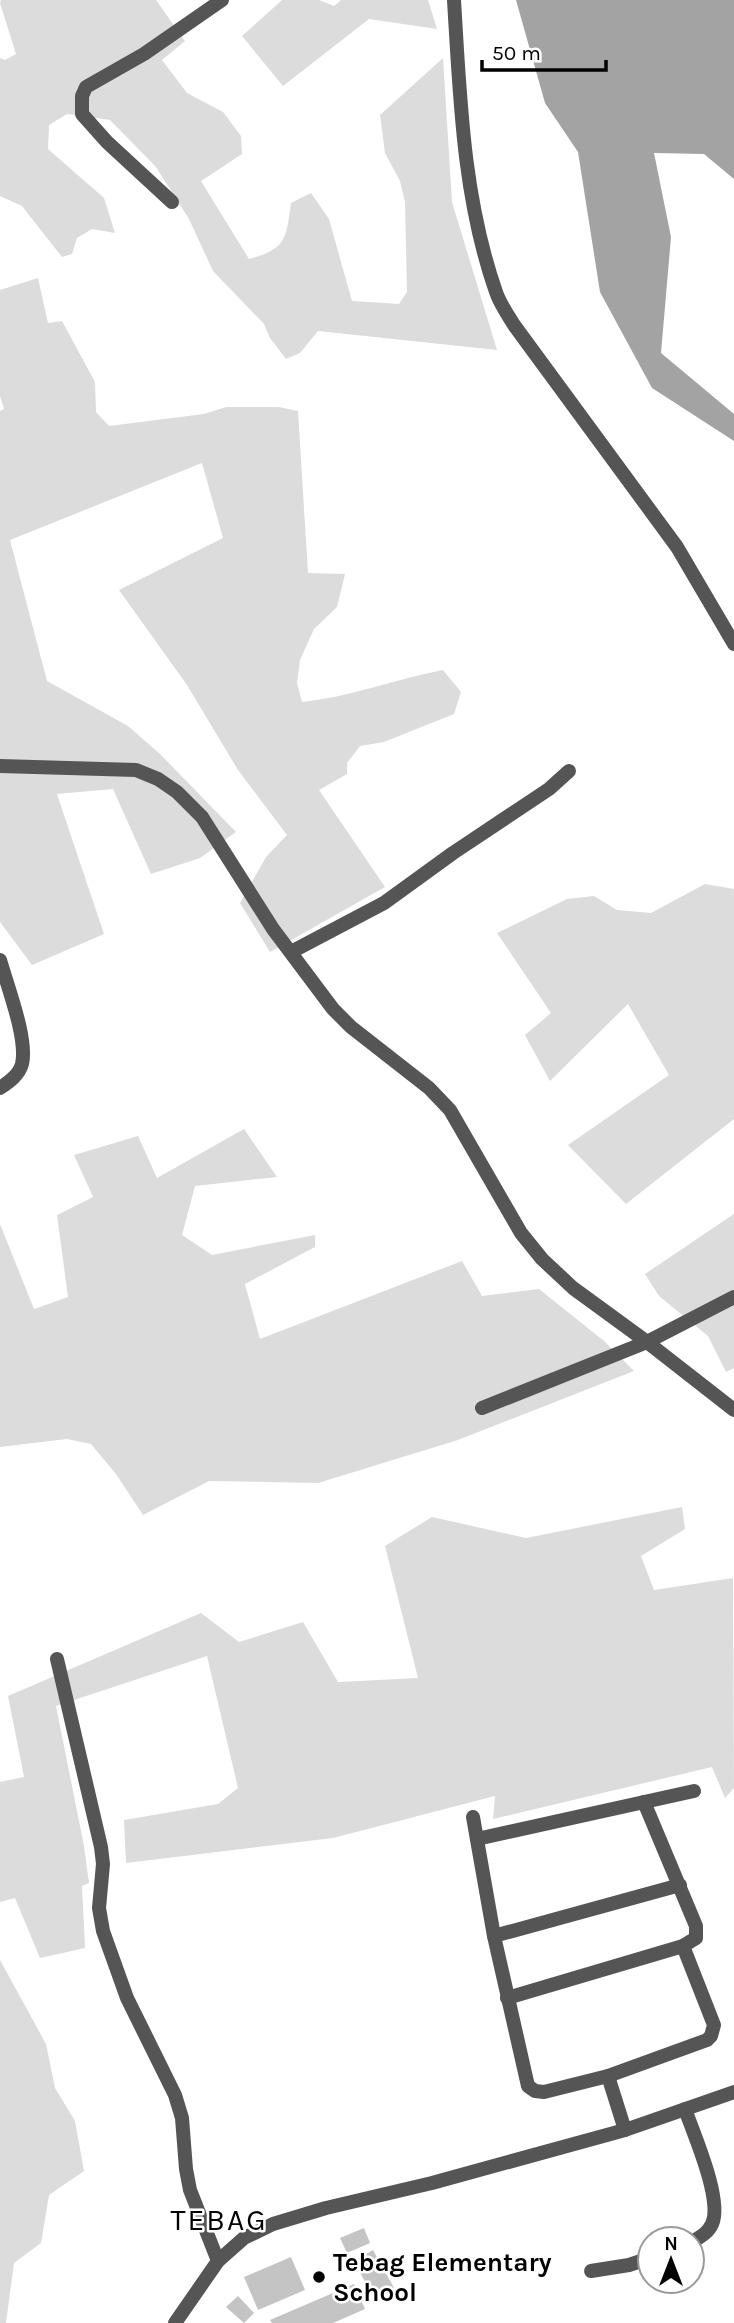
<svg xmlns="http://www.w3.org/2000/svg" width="734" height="2323" viewBox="0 0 734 2323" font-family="Karla,sans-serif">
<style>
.green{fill:#dcdcdc}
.water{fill:#a3a3a3}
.building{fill:#c4c4c4}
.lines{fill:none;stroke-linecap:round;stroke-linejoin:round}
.minor{stroke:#555;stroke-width:14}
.poi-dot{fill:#000;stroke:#fff;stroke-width:2.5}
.labels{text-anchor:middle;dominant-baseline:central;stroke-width:5;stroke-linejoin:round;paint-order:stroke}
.poi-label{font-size:26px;font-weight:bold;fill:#000;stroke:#fff;text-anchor:start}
.quarter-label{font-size:30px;letter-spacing:2px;fill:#000;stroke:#fff}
</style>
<rect width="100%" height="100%" fill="#fff"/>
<g class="green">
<path d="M1,0H156L185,41L162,60L187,93L223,112L241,136L242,154L201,181L249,259C287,249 286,238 291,203L311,193L329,219L352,301L399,304L407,292L405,202L400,181L385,153L380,115L443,58L452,202L497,350L318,331L300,353L286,359L270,338L264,324L213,271L189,219L156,167L110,120L67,114L49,125L48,149L104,198L115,233L92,229L77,238L72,254L62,257L22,206L0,196V58L5,60L16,54L0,3Z"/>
<path d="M282,0H319L334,6L341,0H428L437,29L369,19L283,86L242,36Z"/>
<path d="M38,278L48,323L62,321L95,382L96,412L109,426L204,414L226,407H279L298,411L308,573L345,574L337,607L314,629L300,660L297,683L302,702C350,697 396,679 443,670L461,692L454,714L384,742L360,746L347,763V774L319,790L385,887L270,952L240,903L266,857L287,835L238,770L187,685L119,590L223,538L202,463L10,540L47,681L128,726L160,754L236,832L200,858L151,874L113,789L57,794L104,934L32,965L0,922V411L4,409L0,396V290Z"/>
<path d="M705,884L734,889V1119L626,1204L568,1145L669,1075L628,1004L550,1081L525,1035L551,1013L497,933L567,899L594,896L617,910L651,913Z"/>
<path d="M244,1129L277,1177L195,1186L182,1235L212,1255L315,1235V1247L245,1284L260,1339L462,1261L482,1296L539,1289L604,1341L634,1371L458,1440L318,1483L209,1481L143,1515L116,1474L91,1444L67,1439L0,1447V1224L34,1309L68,1297L57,1215L93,1197L74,1155L138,1136L157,1178Z"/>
<path d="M734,1214V1368L726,1372L708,1336L659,1296L645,1274Z"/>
<path d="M682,1507L685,1529L641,1556L654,1590L733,1578L734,1788L725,1798L712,1767L493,1819L495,1796L333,1838L126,1863L124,1820L218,1804L238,1788L207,1656L56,1706L84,1846L89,1883L82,1886L85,1948L40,1958L15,1898L0,1902V1782L24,1777L8,1696L201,1613L239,1642L303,1622L338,1682L418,1678L385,1546L432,1517L526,1538Z"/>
<path d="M0,1960L46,2044L55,2088L75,2121L84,2171L49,2195L41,2243L14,2263L6,2323H0Z"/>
</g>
<path class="water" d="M516,0H734V179L704,154L654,153L671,237L661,353L734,414V441L652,388L600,292L578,152L545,103Z"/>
<g class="building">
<path d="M364,2228L370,2243L347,2253L340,2238Z"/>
<path d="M373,2250L394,2288L374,2299L354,2261Z"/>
<path d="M291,2257L305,2290L258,2310L244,2277Z"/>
<path d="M354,2284L365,2309L333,2323H272L270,2320Z"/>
<path d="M238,2296L254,2313L244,2323L226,2307Z"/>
</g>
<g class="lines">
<g class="minor">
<path d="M454,0C460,98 463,198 496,292C500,304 508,315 514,325L677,547L734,644"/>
<path d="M172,202L107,142L82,114V96L86,87L144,54L222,0"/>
<path d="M0,766L136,770L158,779L177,792L202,817L273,929L333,1009L351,1027L429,1088L450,1110L521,1233L542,1259L573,1288L647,1342L734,1410"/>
<path d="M291,952L384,903L453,853L549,789L569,771"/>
<path d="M0,960C7,985 28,1039 22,1064C19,1075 9,1082 0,1088"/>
<path d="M482,1408L647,1342L734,1297"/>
<path d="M57,1659L101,1847L103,1864L99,1908L103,1931L127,1998L175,2095L182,2118L186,2169L190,2190L218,2261"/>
<path d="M473,1817L494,1936L528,2086L535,2091L544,2092L608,2076L625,2130"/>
<path d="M477,1839L694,1791"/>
<path d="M494,1936L680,1885"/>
<path d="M507,1998L683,1946L696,1938V1926L644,1802"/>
<path d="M608,2076L707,2040L711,2036L714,2025L683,1946"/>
<path d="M685,2109C694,2135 723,2200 712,2224C708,2233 700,2237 692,2242"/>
<path d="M591,2271L629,2265L650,2258"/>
<path d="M175,2323L218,2261L244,2238L273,2224L326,2208L432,2183L625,2130L734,2092"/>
</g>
</g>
<circle class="poi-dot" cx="319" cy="2277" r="7"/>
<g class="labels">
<g class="poi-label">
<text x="333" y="2262">Tebag Elementary<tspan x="333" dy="30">School</tspan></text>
</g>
<g class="quarter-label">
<text x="219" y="2220">TEBAG</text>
</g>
</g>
<g transform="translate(671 2260)"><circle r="33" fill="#ffffff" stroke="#999999" stroke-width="2"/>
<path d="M0-5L12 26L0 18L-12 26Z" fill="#000000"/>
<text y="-10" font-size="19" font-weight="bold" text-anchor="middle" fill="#000000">N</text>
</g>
<path d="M482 60v10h124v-10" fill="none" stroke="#000000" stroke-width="3.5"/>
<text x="492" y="60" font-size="21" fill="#000000" stroke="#ffffff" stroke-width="5" paint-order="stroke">50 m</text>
</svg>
